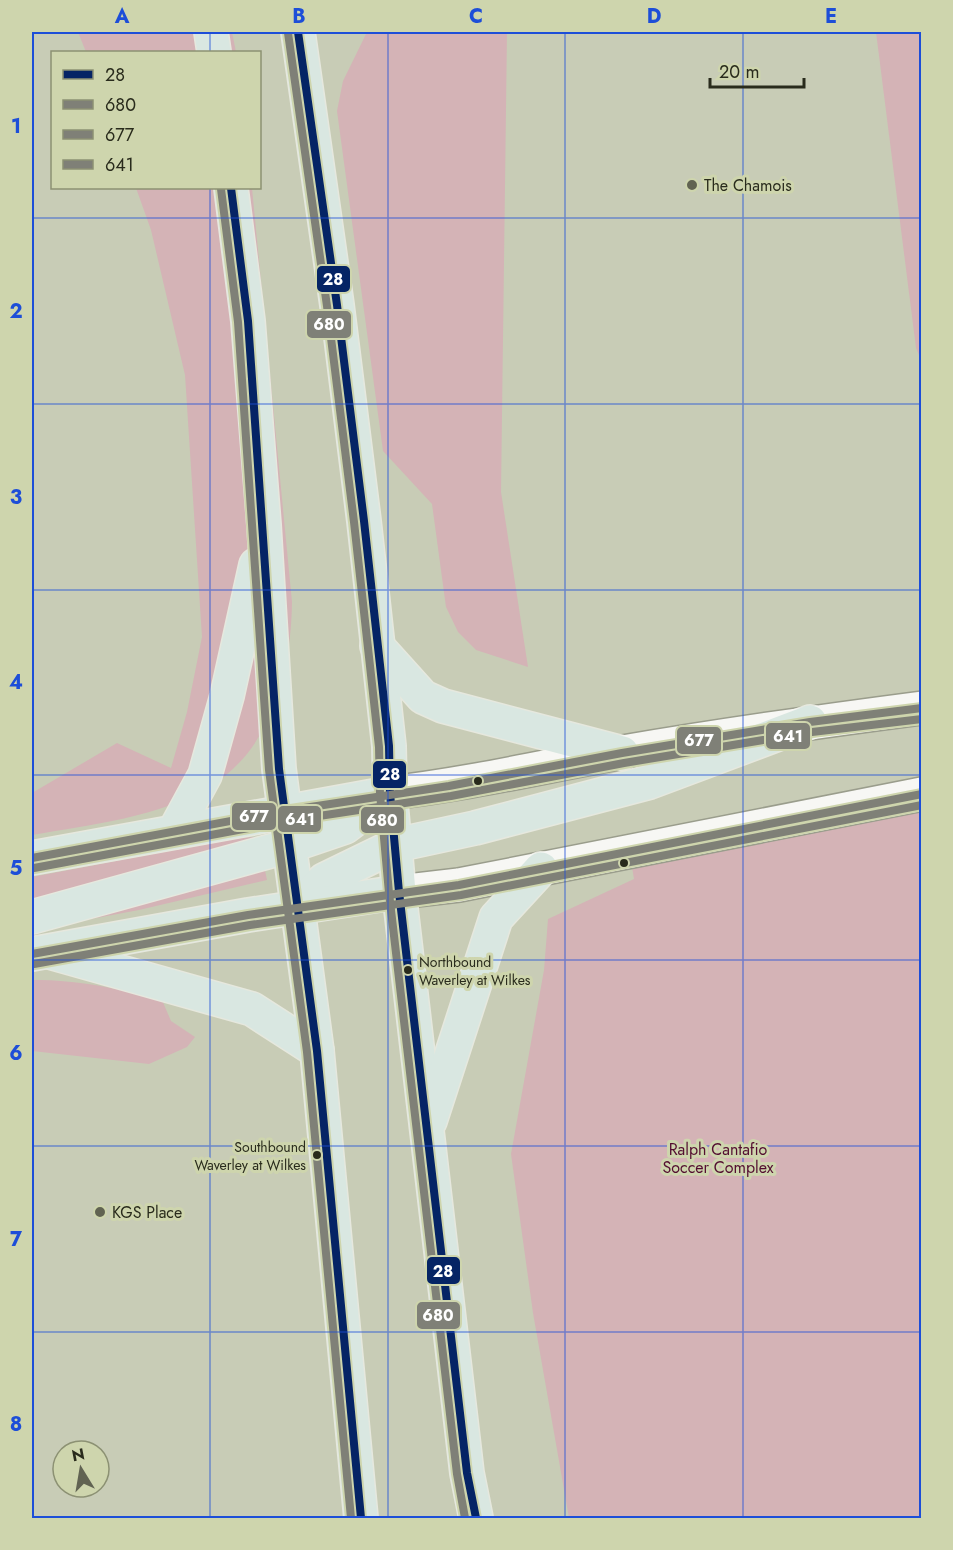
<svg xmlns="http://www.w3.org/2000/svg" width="953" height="1550" viewBox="0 0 953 1550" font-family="Jost,sans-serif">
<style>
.green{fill:#d4b3b6}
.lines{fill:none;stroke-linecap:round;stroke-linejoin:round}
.minor-casing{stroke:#9a9d8c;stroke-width:36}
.major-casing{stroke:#e6e8de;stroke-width:36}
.minor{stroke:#f7f7f4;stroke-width:33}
.major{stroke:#d9e7e1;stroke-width:33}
.bus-1-casing{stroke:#ced5ad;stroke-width:12}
.bus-2-casing{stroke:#ced5ad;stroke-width:12}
.bus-3-casing{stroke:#ced5ad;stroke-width:12}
.bus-4-casing{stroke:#ced5ad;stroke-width:12}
.bus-1{stroke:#052465;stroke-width:8}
.bus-2{stroke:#7f8077;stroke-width:8}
.bus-3{stroke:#7f8077;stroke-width:8}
.bus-4{stroke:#7f8077;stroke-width:8}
.grid{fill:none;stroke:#1d4ed8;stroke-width:1.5;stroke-opacity:0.55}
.poi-dot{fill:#616352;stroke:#ced5ad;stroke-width:2}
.bus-dot{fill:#292b1c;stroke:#ced5ad;stroke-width:2}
.labels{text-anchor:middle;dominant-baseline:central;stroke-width:6;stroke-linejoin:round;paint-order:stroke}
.bus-label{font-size:14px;fill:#292b1c;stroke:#ced5ad;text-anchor:start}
.poi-label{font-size:16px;fill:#292b1c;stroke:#ced5ad;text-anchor:start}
.park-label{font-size:16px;fill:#530d30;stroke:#ced5ad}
.line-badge{stroke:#ced5ad;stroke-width:2}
.badge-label{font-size:16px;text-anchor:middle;font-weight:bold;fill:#fff}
.neatline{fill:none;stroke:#1d4ed8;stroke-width:2}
.grid-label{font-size:20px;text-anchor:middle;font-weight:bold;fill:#1d4ed8}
</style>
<rect width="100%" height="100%" fill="#c8ccb6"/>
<g class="green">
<path d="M78,32H232L236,52H86Z"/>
<path d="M367,32H507L501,492L528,667L476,650L458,632L446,607L432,504L383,451L337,111L343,81Z"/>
<path d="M876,32H921V360L916,348Z"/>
<path d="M136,188H252L292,602C291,670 273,747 211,786C162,817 88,825 32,835V793L117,743L171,768L187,712L202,637L185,375L151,230Z"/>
<path d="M921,812V1518H569L533,1313L511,1154L544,970L548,919L634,879L632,867Z"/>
<path d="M258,837L267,880L139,910L32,930V877L236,838Z"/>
<path d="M32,980C80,980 116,988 162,1000L171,1021L195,1037L187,1047L149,1064L32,1051Z"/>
</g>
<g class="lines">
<g class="minor-casing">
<g id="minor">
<path d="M390,793C469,784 545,766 623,752C722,735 822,721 922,708"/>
<path d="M399,892L459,885L922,794"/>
</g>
</g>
<g class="major-casing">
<g id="major">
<path d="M211,32L214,52"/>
<path d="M298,32L337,305L364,521L389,746L390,793L399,892L467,1473L476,1518"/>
<path d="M231,188L248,321L264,525L279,769L317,1051L361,1518"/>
<path d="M377,646L423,697L443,706L622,753"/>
<path d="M174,832L205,775L227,696L256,565"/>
<path d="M32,858L385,794"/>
<path d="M296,908L324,880L396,845L475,828L650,782L810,722"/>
<path d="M32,917L289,846L345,827L390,793"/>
<path d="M53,953L252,1009L317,1051"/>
<path d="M32,954L248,915L399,892"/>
<path d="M430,1121L496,918L541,869"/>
</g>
</g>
<use href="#minor" class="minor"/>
<use href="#major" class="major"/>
<g class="bus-1-casing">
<g id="bus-1">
<path d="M298,32L337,305L364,521L389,746L390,793L399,892L467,1473L476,1518"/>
<path d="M231,188L248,321L279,769L317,1051L361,1518"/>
</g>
</g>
<g class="bus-2-casing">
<g id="bus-2">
<path d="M288,33L327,306L354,522L379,747L380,794L389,893L457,1474L465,1518"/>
<path d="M221,189L238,322L269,770L307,1052L351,1518"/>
</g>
</g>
<g class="bus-3-casing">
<g id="bus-3">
<path d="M32,858L284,811L449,786L622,753L810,722L922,708"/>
<path d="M32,954L248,915L459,885L922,794"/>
</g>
</g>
<g class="bus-4-casing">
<g id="bus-4">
<path d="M34,868L286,821L451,796L624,763L812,732L922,719"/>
<path d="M34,964L250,925L461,895L922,805"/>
</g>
</g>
<use href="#bus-1" class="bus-1"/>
<use href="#bus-2" class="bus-2"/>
<use href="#bus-3" class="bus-3"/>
<use href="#bus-4" class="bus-4"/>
</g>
<path class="grid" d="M210,32V52M388,32V1518M565,32V1518M743,32V1518M210,188V1518M32,218H922M32,404H922M32,590H922M32,775H922M32,960H922M32,1146H922M32,1332H922"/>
<g class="poi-dot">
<circle cx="692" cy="185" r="6"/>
<circle cx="100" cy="1212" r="6"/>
</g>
<g class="bus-dot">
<circle cx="478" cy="781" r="5"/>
<circle cx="624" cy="863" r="5"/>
<circle cx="408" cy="970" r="5"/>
<circle cx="317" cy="1155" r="5"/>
</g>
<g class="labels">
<g class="bus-label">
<text x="419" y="962">Northbound<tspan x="419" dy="18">Waverley at Wilkes</tspan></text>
<text x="306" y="1147" text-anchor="end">Southbound<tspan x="306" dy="18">Waverley at Wilkes</tspan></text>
</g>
<g class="poi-label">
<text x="704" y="185">The Chamois</text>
<text x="112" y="1212">KGS Place</text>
</g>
<g class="park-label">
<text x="718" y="1149">Ralph Cantafio<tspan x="718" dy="18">Soccer Complex</tspan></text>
</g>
</g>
<g class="line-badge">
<rect x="316" y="265" width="35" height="28" rx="6" fill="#052465"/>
<rect x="306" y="310" width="46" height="29" rx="6" fill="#7f8077"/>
<rect x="765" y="722" width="46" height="28" rx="6" fill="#7f8077"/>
<rect x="676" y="726" width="46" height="29" rx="6" fill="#7f8077"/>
<rect x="372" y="760" width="35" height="29" rx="6" fill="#052465"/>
<rect x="231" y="802" width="46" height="29" rx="6" fill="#7f8077"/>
<rect x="277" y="805" width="45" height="28" rx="6" fill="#7f8077"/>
<rect x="360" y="806" width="45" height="28" rx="6" fill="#7f8077"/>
<rect x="426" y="1256" width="35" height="29" rx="6" fill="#052465"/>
<rect x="416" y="1301" width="45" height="29" rx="6" fill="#7f8077"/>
</g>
<g class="badge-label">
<text x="333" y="285">28</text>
<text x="329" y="330">680</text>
<text x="788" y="742">641</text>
<text x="699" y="746">677</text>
<text x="390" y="780">28</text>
<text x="254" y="822">677</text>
<text x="300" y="825">641</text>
<text x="382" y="826">680</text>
<text x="443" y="1277">28</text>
<text x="438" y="1321">680</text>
</g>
<rect width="953" height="1550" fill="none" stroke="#ced5ad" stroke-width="66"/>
<rect x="51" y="51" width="210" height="138" fill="#ced5ad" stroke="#8c9173" stroke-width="1.5"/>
<rect x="63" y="70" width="30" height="9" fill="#052465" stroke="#8c9173" stroke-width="1.5"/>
<text x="105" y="81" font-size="18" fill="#292b1c">28</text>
<rect x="63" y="100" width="30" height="9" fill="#7f8077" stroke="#8c9173" stroke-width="1.5"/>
<text x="105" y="111" font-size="18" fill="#292b1c">680</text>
<rect x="63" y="130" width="30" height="9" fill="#7f8077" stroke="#8c9173" stroke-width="1.5"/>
<text x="105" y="141" font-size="18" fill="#292b1c">677</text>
<rect x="63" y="160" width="30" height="9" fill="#7f8077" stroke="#8c9173" stroke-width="1.5"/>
<text x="105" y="171" font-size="18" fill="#292b1c">641</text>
<g transform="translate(81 1469) rotate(349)"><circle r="28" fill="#ced5ad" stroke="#8c9173" stroke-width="1.5"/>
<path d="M0-4.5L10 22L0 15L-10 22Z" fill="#616352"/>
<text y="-9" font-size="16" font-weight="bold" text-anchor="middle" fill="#292b1c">N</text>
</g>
<path d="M710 78v9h94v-9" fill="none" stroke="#292b1c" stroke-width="3"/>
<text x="719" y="78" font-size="18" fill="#292b1c" stroke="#ced5ad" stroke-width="4.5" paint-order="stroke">20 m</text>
<rect x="33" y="33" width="887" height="1484" class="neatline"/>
<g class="grid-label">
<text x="122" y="23">A</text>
<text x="299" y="23">B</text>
<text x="476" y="23">C</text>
<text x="654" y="23">D</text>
<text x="831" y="23">E</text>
<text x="16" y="133">1</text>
<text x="16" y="318">2</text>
<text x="16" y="504">3</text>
<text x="16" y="689">4</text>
<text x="16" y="875">5</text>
<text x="16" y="1060">6</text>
<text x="16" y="1246">7</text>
<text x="16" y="1431">8</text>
</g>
</svg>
